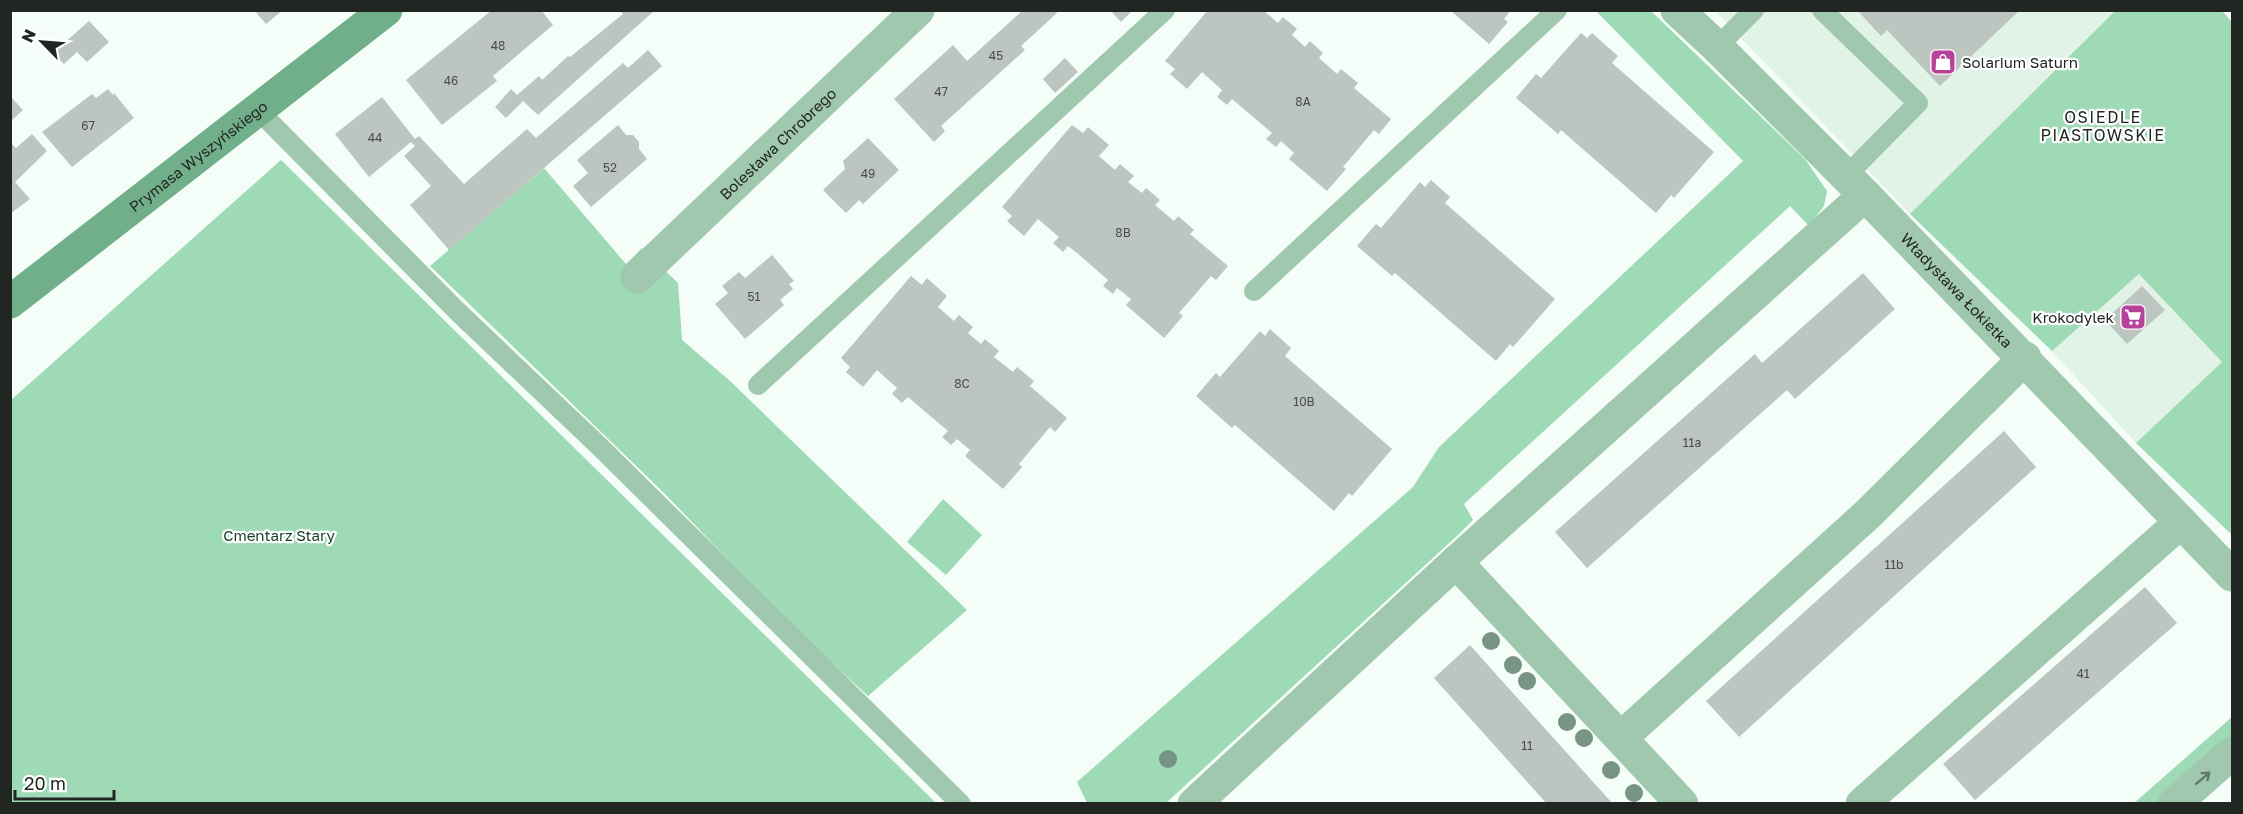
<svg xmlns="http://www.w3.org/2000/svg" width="2243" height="814" viewBox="0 0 2243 814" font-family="'Golos Text',sans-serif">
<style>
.built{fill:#e1f2e7}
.green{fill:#9fdab6}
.building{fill:#bcc5bf}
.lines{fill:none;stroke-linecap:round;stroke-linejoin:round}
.lane{stroke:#a0c8af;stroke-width:20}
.street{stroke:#a0c8af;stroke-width:33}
.secondary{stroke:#71af8b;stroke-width:33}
.tree{fill:#789485}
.oneway{stroke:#617769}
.labels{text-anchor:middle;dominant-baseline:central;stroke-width:4.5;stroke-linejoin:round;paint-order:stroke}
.number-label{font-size:12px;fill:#484e4a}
.poi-label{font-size:15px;fill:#222623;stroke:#fff;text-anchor:start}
.street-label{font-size:15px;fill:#222623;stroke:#fff}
.park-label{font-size:15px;fill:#133e28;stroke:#fff}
.neighbourhood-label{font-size:16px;letter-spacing:1.5px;fill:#222623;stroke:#fff}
</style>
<rect width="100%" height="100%" fill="#f4fdf7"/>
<g class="built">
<path d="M1715,11H2115L1910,214Z"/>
<path d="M2138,273L2222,362L2136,443L2052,351Z"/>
</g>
<g class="green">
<path d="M1596,11H1651L1805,159L1827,191L1824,206L1809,226L1790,206L1464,504L1473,520L1458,535L1166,803H1087L1077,782L1413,487L1439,447L1743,161Z"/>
<path d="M2115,11H2222L2232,22V535L2136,443L2222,362L2139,274L2052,351L1910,214Z"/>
<path d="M281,160L936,803H11V400Z"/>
<path d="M544,168L626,264L642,248L678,283L682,340L729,380L967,610L868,696L795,629L664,493L430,266Z"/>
<path d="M943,499L982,535L946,575L907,542Z"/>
<path d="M2232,717V745L2166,803L2133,804Z"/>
</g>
<g class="building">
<path d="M254,10H283L266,24Z"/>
<path d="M492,10H541L553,25L493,76L497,81L442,125L406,80Z"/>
<path d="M620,10H655L538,115L523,101L506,118L495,107L511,89L517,95L539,76L542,80L568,56L570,57L623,14Z"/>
<path d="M1023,10H1055L1057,13L1021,46L1025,50L941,126L945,131L934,142L894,99L953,45L967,61Z"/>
<path d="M1110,10H1133L1121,22Z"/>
<path d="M1208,10H1263L1278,23L1283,17L1297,29L1292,35L1305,47L1310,41L1323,53L1319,58L1337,74L1341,69L1358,83L1354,88L1391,119L1379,134L1374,130L1343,167L1346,169L1327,191L1289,159L1294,153L1281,141L1276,147L1266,139L1272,133L1232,99L1227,105L1217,97L1222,90L1202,72L1187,89L1170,74L1175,69L1165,61Z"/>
<path d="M1450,10H1511L1504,19L1508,22L1489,44Z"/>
<path d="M1857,10H2020L1940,86L1887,30L1881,36Z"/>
<path d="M89,21L109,42L87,62L77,52L64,64L53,53Z"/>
<path d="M1581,33L1587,38L1592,33L1618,56L1612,63L1714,152L1674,198L1671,195L1656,213L1561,130L1558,134L1516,98L1536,74L1541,78Z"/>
<path d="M648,50L662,66L449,250L410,205L431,186L404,156L415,146L411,142L369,177L335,134L382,97L415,139L419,136L464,184L527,129L536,138L623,63L628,68Z"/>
<path d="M1065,58L1078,72L1055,93L1043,79Z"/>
<path d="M108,89L113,95L114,93L134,118L72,167L42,132L92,94L96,98Z"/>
<path d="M10,96L23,110L10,122Z"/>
<path d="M618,125L626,135H633L639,142V149L647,159L591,207L573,186L588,173L577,160Z"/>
<path d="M1072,125L1083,133L1088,127L1109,145L1099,156L1115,170L1120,164L1134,176L1128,182L1142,193L1146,188L1160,200L1155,205L1174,221L1178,216L1194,230L1190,234L1228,266L1216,280L1211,276L1179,313L1183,316L1164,338L1126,305L1131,299L1117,288L1113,294L1103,286L1108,280L1077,253L1068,246L1063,252L1053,243L1059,237L1038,219L1024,236L1007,221L1012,216L1002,207Z"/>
<path d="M32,134L47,151L15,182L30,199L10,214V142L16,148Z"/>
<path d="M868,138L899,170L863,204L859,200L846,213L823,190L845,169L843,161Z"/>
<path d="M1431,180L1450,197L1445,203L1555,299L1513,347L1510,344L1496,361L1395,273L1392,276L1357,246L1376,224L1381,228L1420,182L1425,187Z"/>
<path d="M772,255L794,281L789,284L793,289L780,300L784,305L745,339L715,304L728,293L722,286L739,272L745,278Z"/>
<path d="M1863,273L1895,309L1795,399L1787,390L1587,568L1555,532L1755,354L1762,363Z"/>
<path d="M911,276L922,285L927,278L947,296L938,307L954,321L959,315L973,327L968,333L981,344L985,339L999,351L994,357L1013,372L1017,367L1034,381L1030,386L1067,418L1055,432L1050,427L1019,464L1022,467L1003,489L965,456L970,450L957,439L951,445L942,437L948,431L908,397L902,403L892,394L897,388L877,370L863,387L846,372L850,367L841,358Z"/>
<path d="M2142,286L2165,310L2127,344L2105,320Z"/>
<path d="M1270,329L1291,348L1285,356L1392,449L1352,496L1349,493L1334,511L1235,425L1232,428L1196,396L1216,373L1220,377L1260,331L1265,336Z"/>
<path d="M2004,431L2036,467L1739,737L1706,701Z"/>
<path d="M2145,587L2177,623L1975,800L1943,764Z"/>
<path d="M1470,645L1494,672L1613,804H1547L1434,678Z"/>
</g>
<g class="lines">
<g class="lane">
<path d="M1822,10L1918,103L1846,176"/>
<path d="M1717,47L1754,10"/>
<path d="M258,110L457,311L598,445L961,804"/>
<path d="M1254,291L1557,10"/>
<path d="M758,385L1165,10"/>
</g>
<g class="street">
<path id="s1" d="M1677,10L1717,47L1865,195L2232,575"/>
<path id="s2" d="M637,277L918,10"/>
<path d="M1456,562L1682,804"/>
<path d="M1622,737L1869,513L2025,358"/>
<path d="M1194,804L1456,562L1865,195"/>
<path d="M1862,804L2181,522"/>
<path d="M2174,804L2232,753"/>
</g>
<path class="secondary" id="s3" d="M10,302L386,10"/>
</g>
<g class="tree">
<circle cx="1491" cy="641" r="9"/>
<circle cx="1513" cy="665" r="9"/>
<circle cx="1527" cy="681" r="9"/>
<circle cx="1567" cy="722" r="9"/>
<circle cx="1584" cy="738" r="9"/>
<circle cx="1168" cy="759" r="9"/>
<circle cx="1611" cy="770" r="9"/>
<circle cx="1634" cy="793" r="9"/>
</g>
<defs><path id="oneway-shaft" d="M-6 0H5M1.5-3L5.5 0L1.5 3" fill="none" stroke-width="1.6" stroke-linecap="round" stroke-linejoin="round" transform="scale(1.5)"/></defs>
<use class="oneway" href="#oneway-shaft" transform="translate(2203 778) rotate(-41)"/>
<defs>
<g id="shop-square" transform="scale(1.35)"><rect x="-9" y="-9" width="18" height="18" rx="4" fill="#b6429c" stroke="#fff"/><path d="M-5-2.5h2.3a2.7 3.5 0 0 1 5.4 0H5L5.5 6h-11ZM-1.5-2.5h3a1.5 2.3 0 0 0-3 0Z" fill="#fff"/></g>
<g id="supermarket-square" transform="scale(1.35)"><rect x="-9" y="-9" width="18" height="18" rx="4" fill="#b6429c" stroke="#fff"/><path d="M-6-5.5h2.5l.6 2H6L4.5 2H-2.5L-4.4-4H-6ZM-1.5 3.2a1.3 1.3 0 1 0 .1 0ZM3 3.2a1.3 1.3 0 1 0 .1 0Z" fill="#fff"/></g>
</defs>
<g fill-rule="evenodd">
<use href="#shop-square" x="1943" y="62"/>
<use href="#supermarket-square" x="2133" y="317"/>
</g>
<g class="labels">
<g class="number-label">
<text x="498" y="45">48</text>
<text x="996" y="55">45</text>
<text x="451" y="80">46</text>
<text x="941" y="91">47</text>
<text x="1303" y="101">8A</text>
<text x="88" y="125">67</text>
<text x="375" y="137">44</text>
<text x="610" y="167">52</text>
<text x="868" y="173">49</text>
<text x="1123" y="232">8B</text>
<text x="754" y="296">51</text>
<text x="962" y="383">8C</text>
<text x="1304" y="401">10B</text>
<text x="1692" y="442">11a</text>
<text x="1894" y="564">11b</text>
<text x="2083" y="673">41</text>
<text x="1527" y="745">11</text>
</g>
<g class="poi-label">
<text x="1962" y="62">Solarium Saturn</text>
<text x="2114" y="317" text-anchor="end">Krokodylek</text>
</g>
<g class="street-label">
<text stroke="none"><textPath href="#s2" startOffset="194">Bolesława Chrobrego</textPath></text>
<text stroke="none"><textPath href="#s3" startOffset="238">Prymasa Wyszyńskiego</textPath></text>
<text stroke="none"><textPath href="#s1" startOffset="396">Władysława Łokietka</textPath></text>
</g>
<g class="park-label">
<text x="279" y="535">Cmentarz Stary</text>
</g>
<g class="neighbourhood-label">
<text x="2103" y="117">OSIEDLE<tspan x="2103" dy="18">PIASTOWSKIE</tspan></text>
</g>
</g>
<rect width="2243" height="814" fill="none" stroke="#222623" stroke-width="24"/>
<g transform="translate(42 42) rotate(295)" stroke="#ffffff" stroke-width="4.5" paint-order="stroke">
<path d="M0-4.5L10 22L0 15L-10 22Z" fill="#222623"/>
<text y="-9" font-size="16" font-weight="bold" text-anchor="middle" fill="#222623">N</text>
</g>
<path d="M15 790v9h99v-9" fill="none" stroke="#222623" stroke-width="3"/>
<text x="24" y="790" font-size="18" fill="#222623" stroke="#ffffff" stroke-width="4.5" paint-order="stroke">20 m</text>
</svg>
